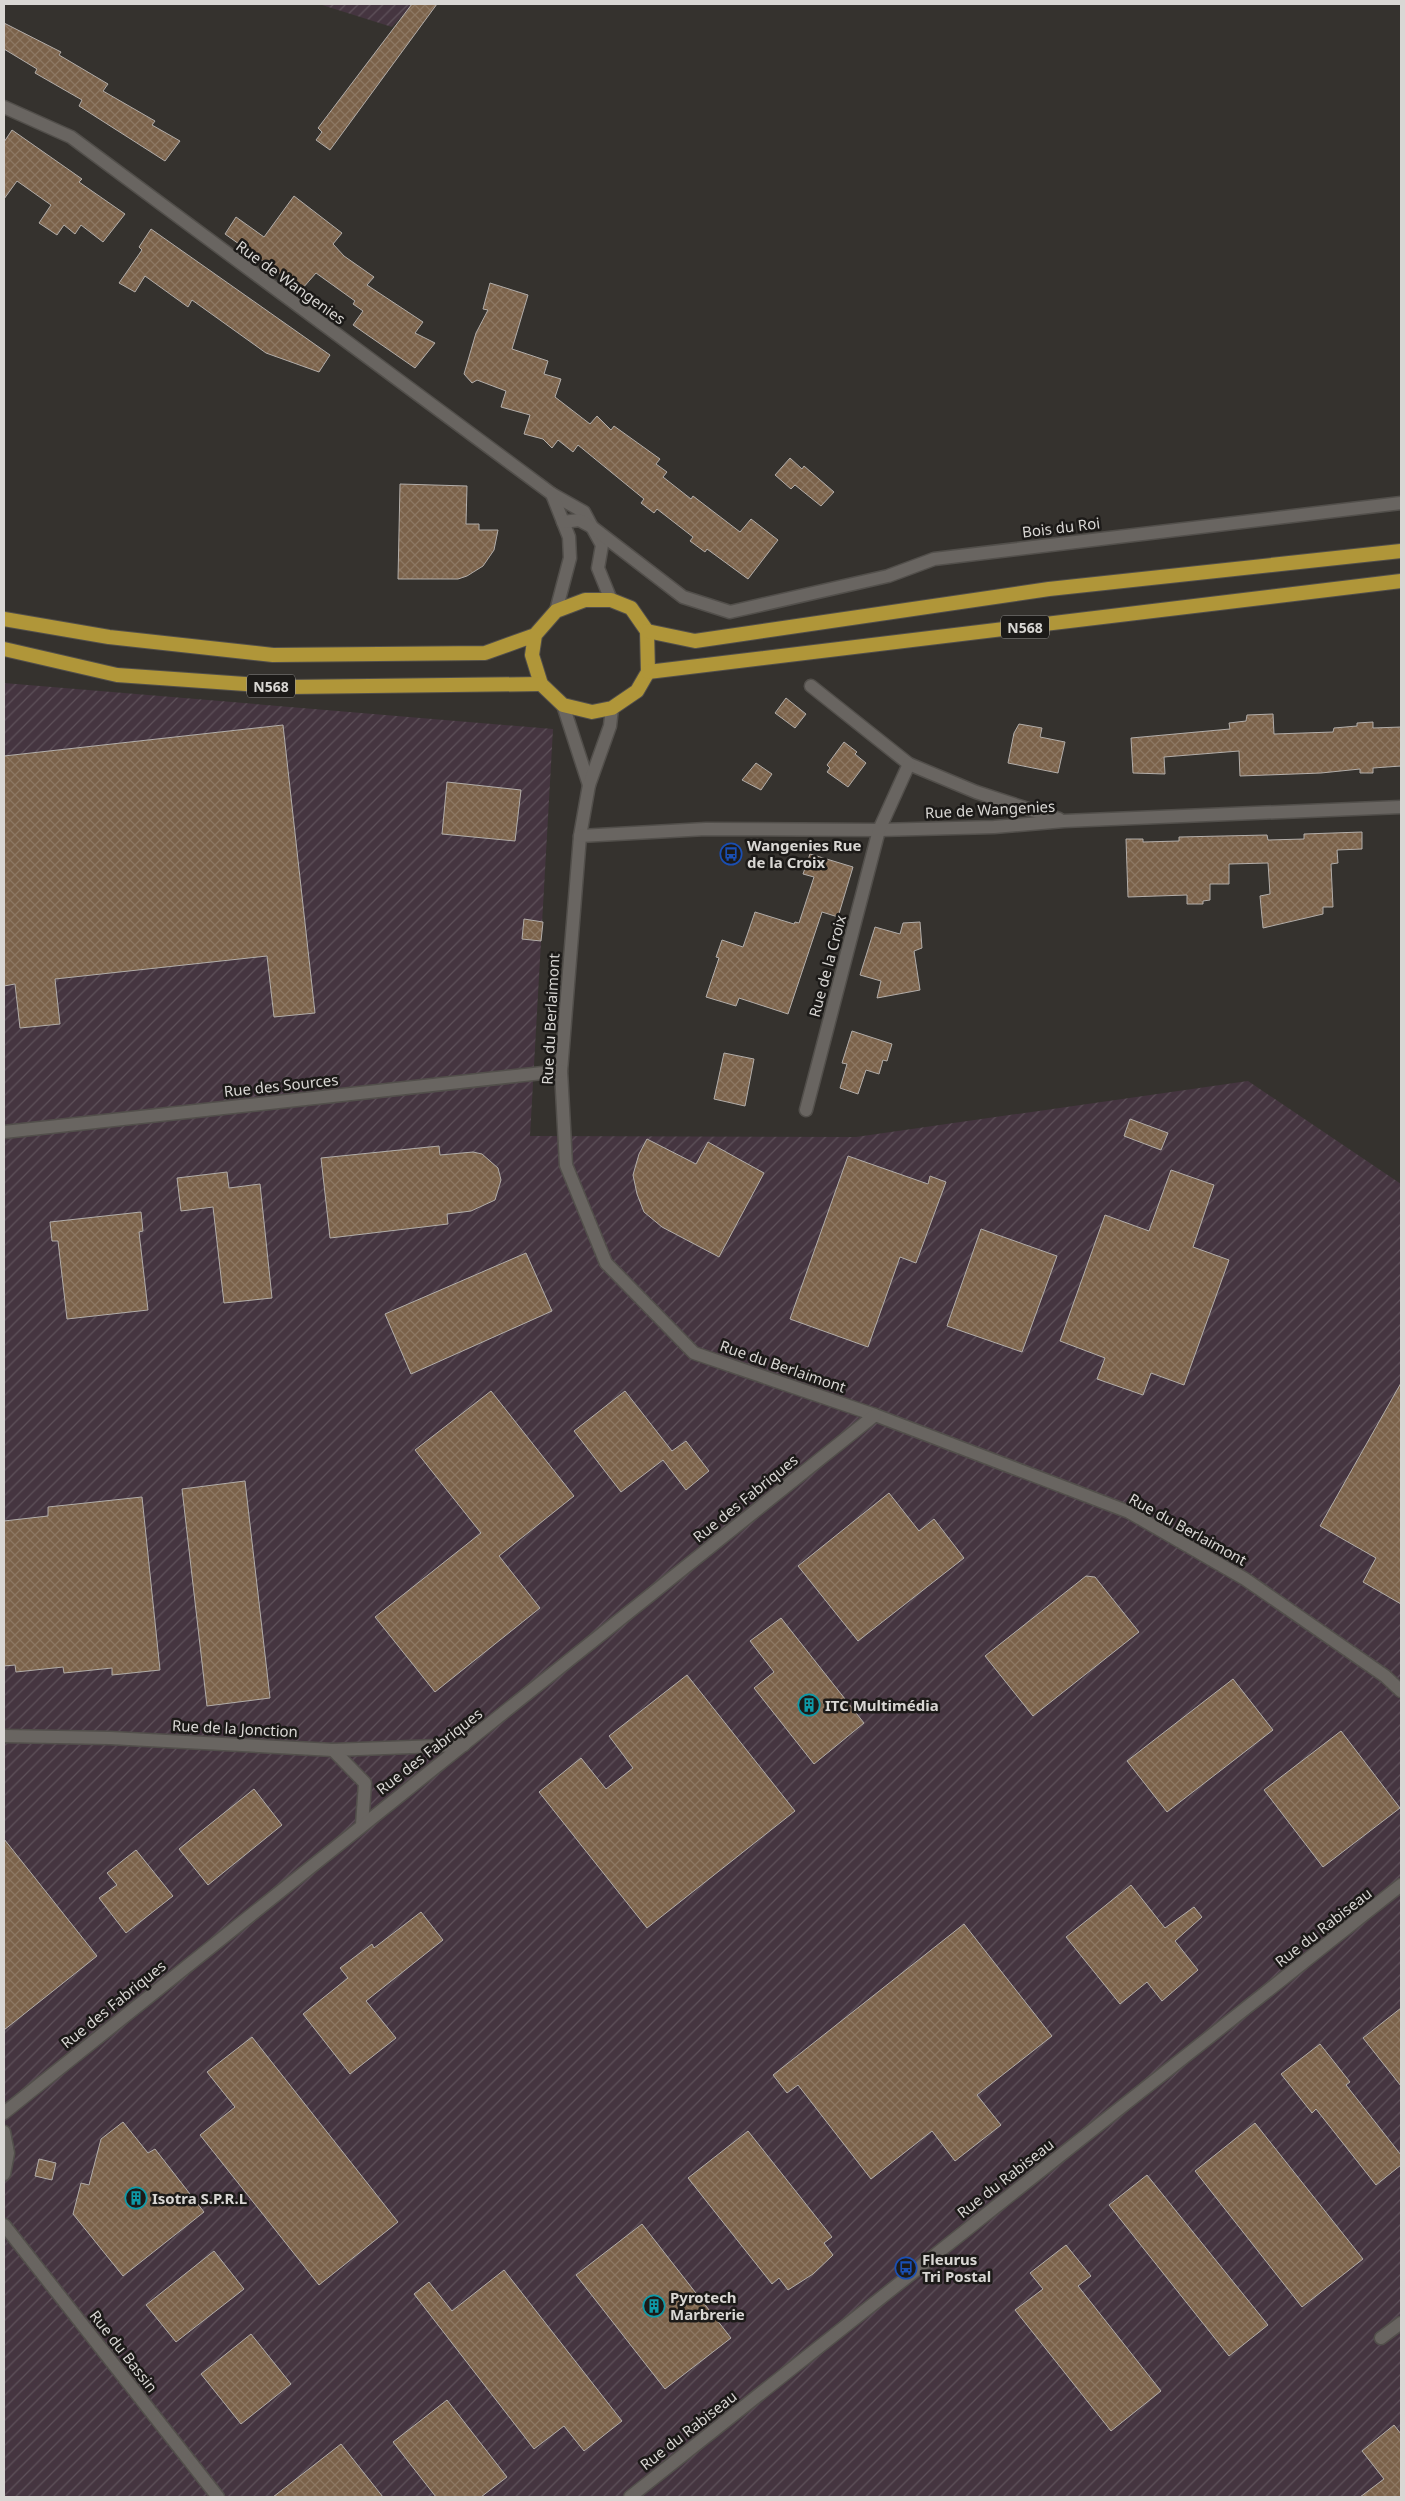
<svg xmlns="http://www.w3.org/2000/svg" width="1405" height="2501" viewBox="0 0 1405 2501" font-family="'Noto Sans',sans-serif">
<style>
.industrial{fill:url(#industrial-furrows)}
.building{fill:url(#building-cross-hatch);stroke:#b2ada9}
.lines{fill:none;stroke-linecap:round;stroke-linejoin:round}
.minor-casing{stroke:#524f4b;stroke-width:15}
.trunk-casing{stroke:#524f4b;stroke-width:16}
.minor{stroke:#696561;stroke-width:12}
.trunk{stroke:#b09639;stroke-width:14}
.labels{text-anchor:middle;dominant-baseline:central;stroke-width:5;stroke-linejoin:round;paint-order:stroke}
.shield{fill:#1c1a18;stroke:#a09e9c;stroke-width:1}
.shield-label{font-size:14px;font-weight:bold;fill:#d9d7d4}
.street-label{font-size:15px;fill:#d9d7d4;stroke:#1c1a18}
.poi-label{font-size:15px;font-weight:bold;fill:#d9d7d4;stroke:#1c1a18;text-anchor:start}
</style>
<defs>
<pattern id="industrial-furrows" width="10" height="10" patternUnits="userSpaceOnUse" patternTransform="scale(1.25)"><rect width="10" height="10" fill="#453540"/><path d="M-1 1l2-2M0 10L10 0M9 11l2-2" fill="none" stroke="#5f525b"/></pattern>
<pattern id="building-cross-hatch" width="8" height="8" patternUnits="userSpaceOnUse" patternTransform="scale(1.25)"><rect width="8" height="8" fill="#7b624a"/><path d="M0 0l8 8M0 8l8-8" fill="none" stroke="#8d7863"/></pattern>
</defs>
<rect width="100%" height="100%" fill="#35322e"/>
<g class="industrial">
<path d="M319,4H413L392,27Z"/>
<path d="M4,683L553,729L530,1136L856,1137L1248,1081L1401,1184V2497H4Z"/>
</g>
<g class="building">
<path d="M412,4H437L330,150L316,140L322,132L318,128Z"/>
<path d="M4,23L61,52L59,55L108,84L103,91L155,121L152,125L180,141L165,161L79,106L82,100L35,73L37,69L4,49Z"/>
<path d="M12,130L82,179L79,182L125,214L103,242L81,225L75,234L64,225L57,235L39,223L51,205L17,181L4,199V142Z"/>
<path d="M294,196L342,233L333,244L344,256L374,277L367,285L423,322L415,333L435,343L415,368L353,325L363,311L353,304L355,301L316,273L302,289L225,234L236,217L264,237Z"/>
<path d="M151,229L330,355L319,372L266,353L192,300L188,307L145,276L135,292L119,283L142,250L139,247Z"/>
<path d="M490,283L528,295L512,349L548,361L544,374L561,379L555,397L590,424L597,416L611,430L614,426L660,459L656,464L667,472L663,477L691,499L693,496L740,532L751,519L778,540L748,579L707,549L705,552L690,541L693,537L657,509L654,513L641,503L644,499L578,445L573,452L558,440L552,448L543,439L524,434L530,415L501,407L506,391L477,380L472,383L464,374L476,333L488,310L483,309Z"/>
<path d="M790,458L802,469L804,466L834,492L821,506L795,485L791,489L775,475Z"/>
<path d="M400,484L467,486L466,524H479V530H498L494,550L483,566L467,576L458,579H398Z"/>
<path d="M786,698L806,714L795,728L775,713Z"/>
<path d="M1273,714L1274,734L1333,732L1334,728L1357,726V723L1373,722V728L1401,727V766L1373,768V773H1360V769L1321,773L1240,776L1239,751L1164,757L1165,774L1133,773L1131,738L1230,729L1229,723L1246,721L1247,715Z"/>
<path d="M1019,724L1042,728L1040,737L1065,742L1058,773L1008,763L1014,733Z"/>
<path d="M283,725L315,1013L274,1017L267,956L55,979L60,1024L20,1028L15,984L4,986V756Z"/>
<path d="M844,742L857,752L855,754L866,763L848,787L827,772L830,768L827,765Z"/>
<path d="M756,763L772,774L761,790L742,780Z"/>
<path d="M447,782L521,790L515,841L442,834Z"/>
<path d="M1362,832V849L1337,850L1338,863L1331,864L1333,907H1323V914L1263,928L1260,896L1270,894L1268,863L1229,864V884H1210V900L1203,901V904H1187V895L1128,897L1126,839H1143V842L1179,841V837L1267,835L1268,840L1304,839V834Z"/>
<path d="M810,854L853,867L838,917L822,912L788,1014L739,998L736,1006L706,997L719,958L716,957L722,940L743,947L755,912L794,924L795,922L799,923L814,877L803,874Z"/>
<path d="M524,919L543,922L541,941L522,939Z"/>
<path d="M920,922L922,948L914,951L920,990L877,998L881,981L860,975L875,927L900,934L903,923Z"/>
<path d="M852,1031L892,1044L887,1061L883,1060L879,1074L866,1070L858,1094L840,1088L847,1064L842,1063Z"/>
<path d="M724,1053L754,1059L745,1106L714,1099Z"/>
<path d="M1130,1119L1168,1133L1161,1150L1124,1136Z"/>
<path d="M647,1139L696,1164L708,1142L764,1173L719,1257L662,1227L644,1212L637,1194L633,1175L639,1154Z"/>
<path d="M439,1146L440,1155L473,1152L482,1154L498,1168L501,1180L495,1200L471,1211L447,1214L448,1224L330,1238L321,1158Z"/>
<path d="M848,1156L928,1184L930,1176L946,1182L916,1263L900,1257L868,1347L790,1319Z"/>
<path d="M1171,1170L1214,1185L1193,1247L1229,1260L1184,1385L1151,1373L1143,1395L1097,1379L1105,1358L1060,1341L1105,1215L1149,1231Z"/>
<path d="M227,1172L229,1188L260,1184L272,1298L224,1303L213,1207L181,1211L177,1178Z"/>
<path d="M141,1212L143,1231L139,1232L148,1310L67,1319L58,1241H52L50,1222Z"/>
<path d="M981,1229L1057,1256L1022,1352L947,1326Z"/>
<path d="M526,1253L552,1311L411,1374L385,1314Z"/>
<path d="M1401,1383V1604L1363,1582L1376,1558L1320,1526Z"/>
<path d="M491,1391L574,1496L499,1556L540,1608L435,1692L375,1617L481,1533L415,1450Z"/>
<path d="M625,1391L672,1451L686,1441L709,1471L686,1490L663,1460L621,1492L574,1431Z"/>
<path d="M245,1481L270,1698L207,1706L182,1489Z"/>
<path d="M889,1493L919,1531L934,1519L964,1558L858,1641L798,1566Z"/>
<path d="M142,1497L160,1670L112,1675V1668L64,1673L63,1667L16,1672L15,1665L4,1666V1521L48,1516V1507Z"/>
<path d="M1086,1576L1095,1577L1139,1632L1033,1716L985,1656Z"/>
<path d="M781,1618L864,1723L814,1764L754,1688L774,1672L750,1641Z"/>
<path d="M687,1675L795,1811L647,1928L539,1792L581,1758L606,1789L633,1768L609,1736Z"/>
<path d="M1233,1679L1273,1730L1167,1812L1127,1761Z"/>
<path d="M1341,1731L1400,1808L1323,1867L1264,1790Z"/>
<path d="M254,1789L282,1825L208,1885L179,1849Z"/>
<path d="M4,1839L97,1956L4,2030Z"/>
<path d="M136,1850L173,1896L126,1933L99,1898L117,1885L107,1873Z"/>
<path d="M1131,1885L1165,1928L1194,1907L1202,1917L1175,1941L1198,1970L1162,2001L1147,1982L1120,2004L1066,1937Z"/>
<path d="M421,1912L443,1940L366,2001L396,2038L350,2074L303,2014L348,1978L340,1968L372,1944L374,1948Z"/>
<path d="M964,1924L1052,2036L977,2095L1001,2125L955,2161L932,2131L871,2179L798,2085L787,2093L773,2075Z"/>
<path d="M1401,2008V2086L1363,2038Z"/>
<path d="M252,2037L398,2222L319,2285L200,2135L235,2107L207,2072Z"/>
<path d="M1320,2044L1350,2082L1346,2085L1401,2155V2165L1376,2185L1316,2109L1312,2113L1281,2074Z"/>
<path d="M123,2122L148,2153L155,2149L204,2212L123,2276L73,2214L81,2183L89,2185L101,2139Z"/>
<path d="M1255,2123L1363,2259L1302,2307L1195,2171Z"/>
<path d="M748,2131L832,2237L824,2243L833,2255L813,2274L788,2290L779,2278L772,2284L688,2178Z"/>
<path d="M39,2159L56,2163L52,2180L35,2176Z"/>
<path d="M1147,2175L1268,2325L1229,2356L1109,2205Z"/>
<path d="M642,2224L731,2338L665,2389L576,2275Z"/>
<path d="M1066,2245L1091,2276L1078,2286L1161,2391L1111,2431L1015,2310L1043,2289L1030,2273Z"/>
<path d="M214,2251L244,2289L176,2342L146,2305Z"/>
<path d="M504,2270L622,2421L584,2451L564,2426L534,2449L414,2294L429,2282L452,2311Z"/>
<path d="M251,2334L291,2384L241,2424L201,2374Z"/>
<path d="M447,2400L507,2477L481,2497H436L393,2442Z"/>
<path d="M1394,2425L1401,2434V2497H1360L1384,2479L1362,2451Z"/>
<path d="M341,2444L383,2497H273Z"/>
</g>
<g class="lines">
<g class="minor-casing">
<g id="minor">
<path d="M4,107L71,137L552,494L584,512L592,527L602,545L598,568L611,600"/>
<path d="M552,494L569,537L570,558L556,611"/>
<path d="M563,522L579,520L592,527L683,597L730,612L888,576L934,559L1401,503"/>
<path d="M811,686L909,764L976,792L1059,819"/>
<path d="M563,705L589,785"/>
<path d="M612,708L610,726L589,785L580,836L561,1071L566,1165L606,1263L694,1353L875,1415L1129,1512L1245,1579L1385,1676L1401,1691"/>
<path d="M580,836L706,829L879,830L994,827L1064,821L1401,807"/>
<path d="M806,1110L879,830L909,764"/>
<path d="M4,1132L561,1071"/>
<path d="M4,1736L110,1738L333,1750L464,1745"/>
<path d="M333,1750L365,1783L362,1825"/>
<path d="M4,2113L875,1415"/>
<path d="M4,2132L8,2153L4,2174"/>
<path d="M4,2225L218,2497"/>
<path d="M1381,2338L1401,2323"/>
<path d="M630,2497L1401,1885"/>
</g>
</g>
<g class="trunk-casing">
<g id="trunk">
<path d="M4,619L109,637L273,655L485,653L535,635L556,611L585,600H611L631,608L647,631L648,672L637,691L612,708L592,712L563,705L541,684L532,655L535,635"/>
<path d="M647,631L695,641L1049,589L1401,551"/>
<path d="M4,649L117,675L288,687L541,684"/>
<path d="M648,672L1401,581"/>
</g>
</g>
<use href="#minor" class="minor"/>
<use href="#trunk" class="trunk"/>
</g>
<defs>
<g id="bus-ring" transform="scale(1.125)"><circle r="9.5" fill="#1c1a18" stroke="#1a4fb4" stroke-width="1.5"/><path d="M-5-6H5V4H4V6H2V4H-2V6H-4V4H-5ZM-3.5-4V0h7V-4ZM-3.5 1.2v1.5H-2V1.2ZM2 1.2v1.5H3.5V1.2Z" fill="#1a4fb4"/></g>
<g id="building-ring" transform="scale(1.125)"><circle r="9.5" fill="#1c1a18" stroke="#0f9aa8" stroke-width="1.5"/><path d="M-4-6H4V6H1V3H-1V6H-4ZM-2.5-4.3h1.7v1.8h-1.7ZM.8-4.3h1.7v1.8H.8ZM-2.5-1h1.7V.8h-1.7ZM.8-1h1.7V.8H.8Z" fill="#0f9aa8"/></g>
</defs>
<g fill-rule="evenodd">
<use href="#bus-ring" x="731" y="854"/>
<use href="#building-ring" x="809" y="1705"/>
<use href="#building-ring" x="136" y="2198"/>
<use href="#bus-ring" x="906" y="2268"/>
<use href="#building-ring" x="654" y="2306"/>
</g>
<g class="labels">
<g class="shield">
<rect x="1001" y="615.5" width="48" height="23" rx="4"/>
<rect x="247" y="674.5" width="48" height="23" rx="4"/>
</g>
<g class="shield-label">
<text x="1025" y="627">N568</text>
<text x="271" y="686">N568</text>
</g>
<g class="street-label">
<text transform="translate(291 282) rotate(36)">Rue de Wangenies</text>
<text transform="translate(1061 527) rotate(-7)">Bois du Roi</text>
<text transform="translate(990 809) rotate(-3)">Rue de Wangenies</text>
<text transform="translate(827 966) rotate(-75)">Rue de la Croix</text>
<text transform="translate(550 1019) rotate(-87)">Rue du Berlaimont</text>
<text transform="translate(281 1085) rotate(-6)">Rue des Sources</text>
<text transform="translate(783 1366) rotate(19)">Rue du Berlaimont</text>
<text transform="translate(745 1498) rotate(-39)">Rue des Fabriques</text>
<text transform="translate(1188 1529) rotate(29)">Rue du Berlaimont</text>
<text transform="translate(235 1728) rotate(3)">Rue de la Jonction</text>
<text transform="translate(429 1751) rotate(-38)">Rue des Fabriques</text>
<text transform="translate(1323 1927) rotate(-38)">Rue du Rabiseau</text>
<text transform="translate(113 2004) rotate(-39)">Rue des Fabriques</text>
<text transform="translate(1005 2178) rotate(-38)">Rue du Rabiseau</text>
<text transform="translate(124 2351) rotate(52)">Rue du Bassin</text>
<text transform="translate(688 2430) rotate(-38)">Rue du Rabiseau</text>
</g>
<g class="poi-label">
<text x="747" y="845">Wangenies Rue<tspan x="747" dy="17">de la Croix</tspan></text>
<text x="825" y="1705">ITC Multimédia</text>
<text x="152" y="2198">Isotra S.P.R.L</text>
<text x="922" y="2259">Fleurus<tspan x="922" dy="17">Tri Postal</tspan></text>
<text x="670" y="2297">Pyrotech<tspan x="670" dy="17">Marbrerie</tspan></text>
</g>
</g>
<rect width="1405" height="2501" fill="none" stroke="#d9d7d4" stroke-width="10"/>
</svg>
